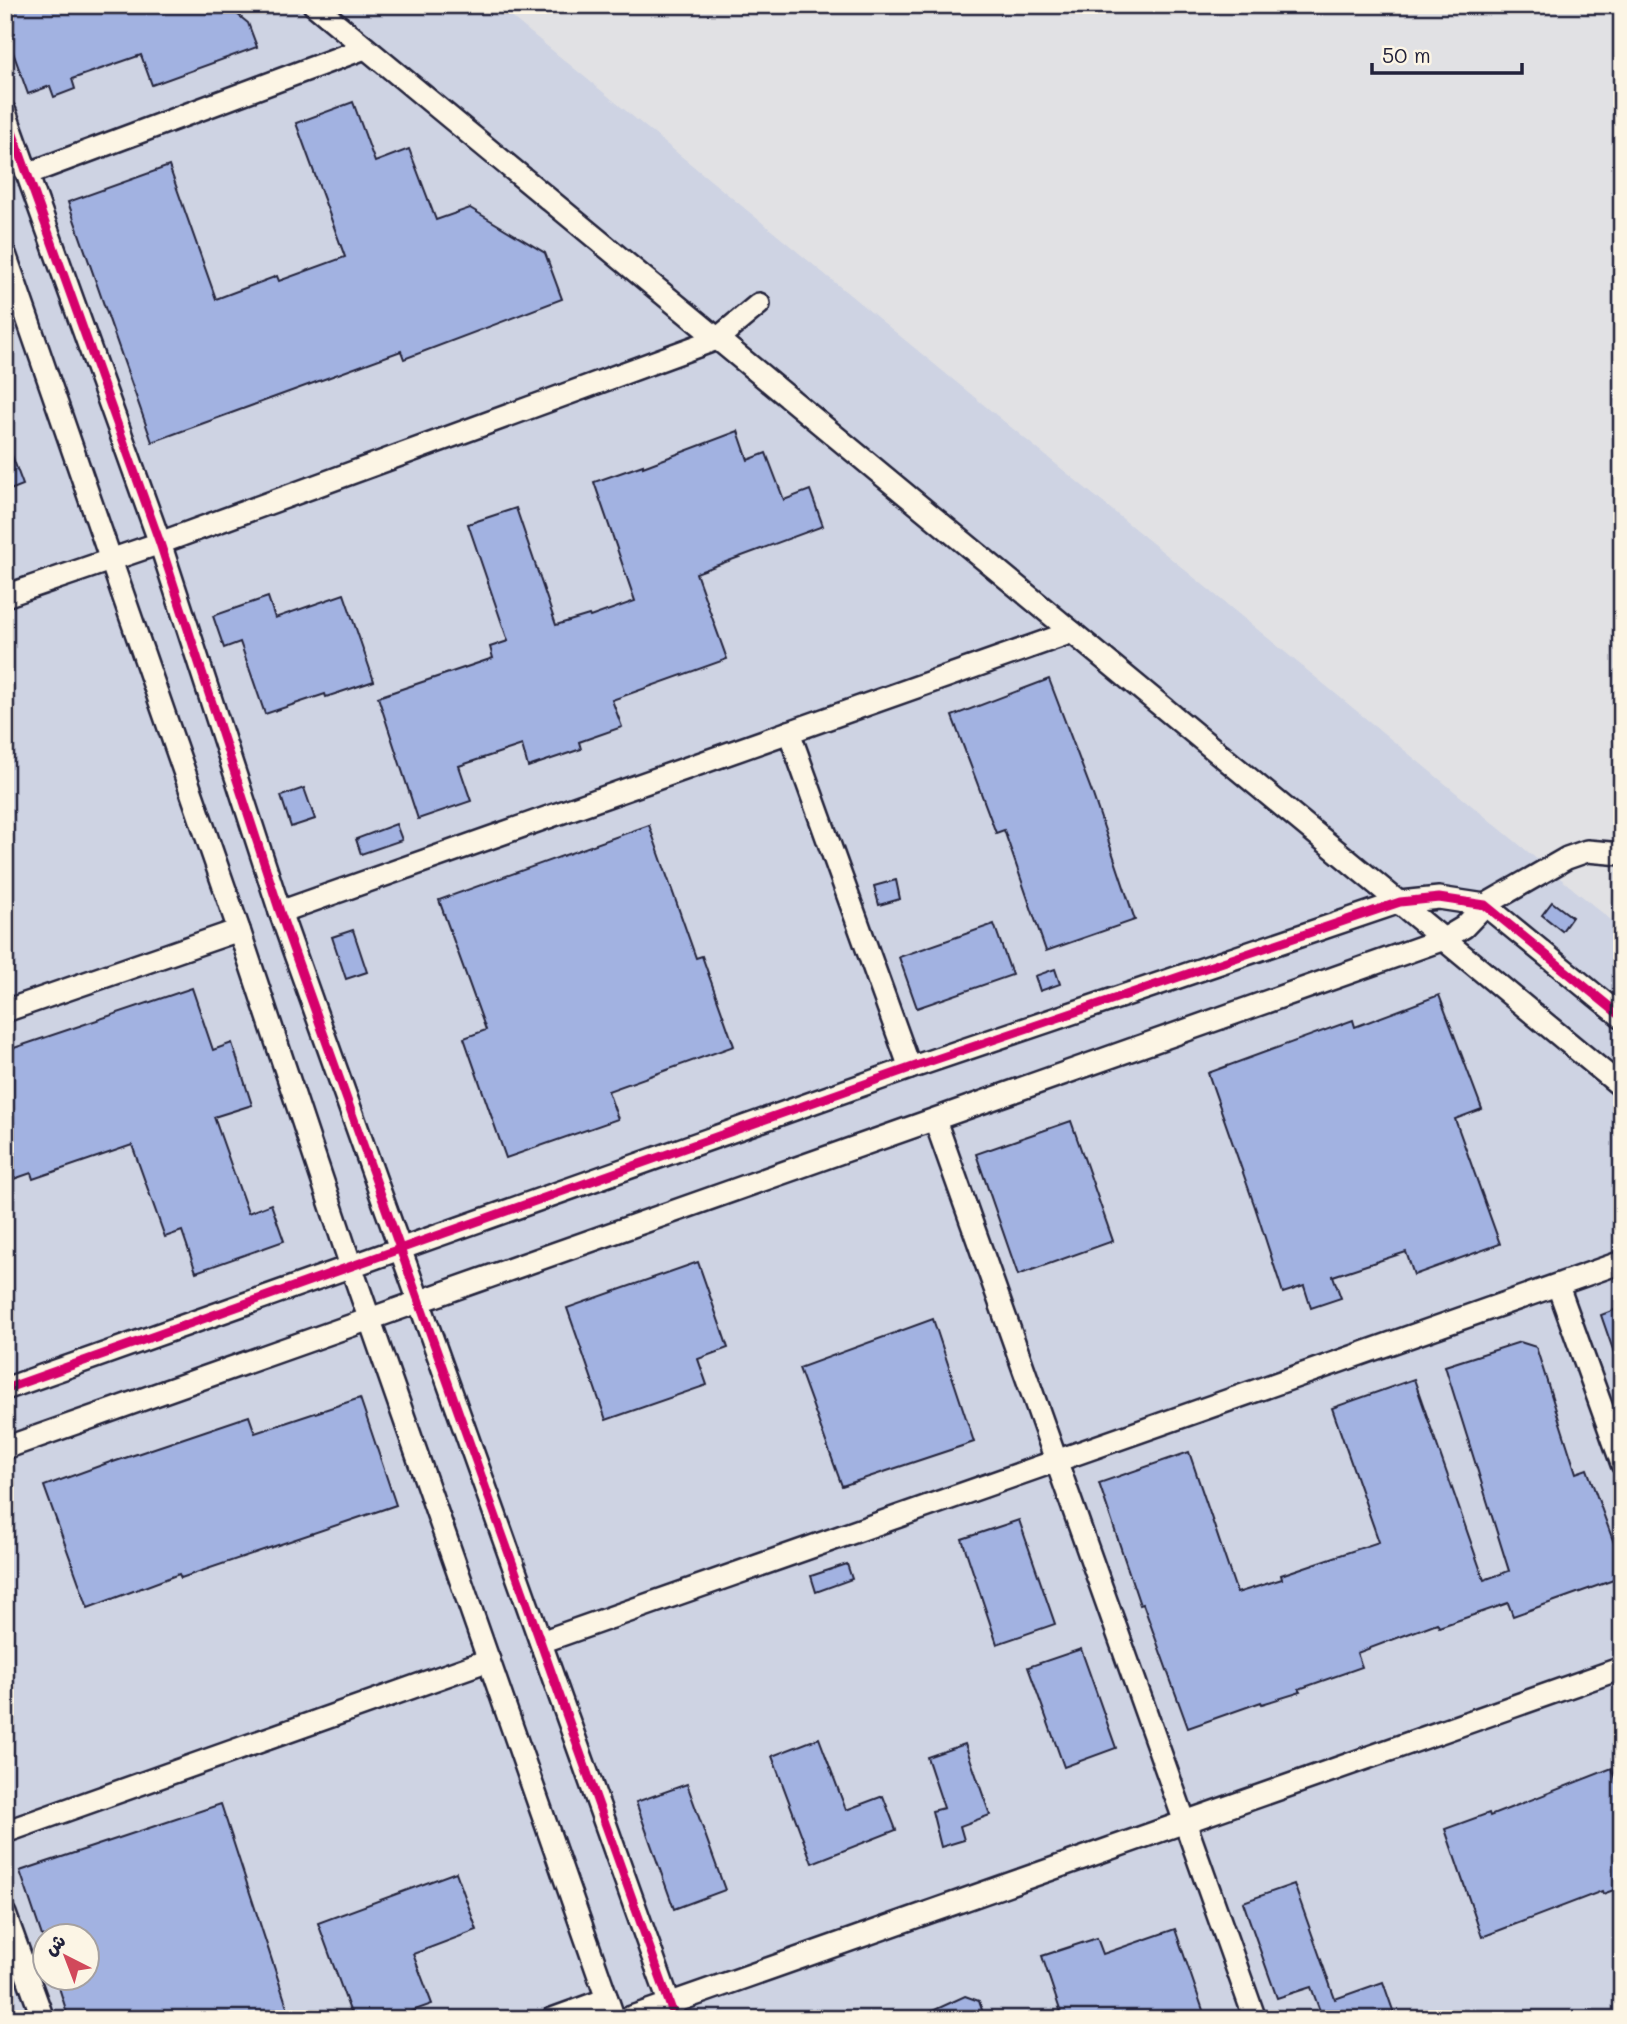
<svg xmlns="http://www.w3.org/2000/svg" width="1627" height="2024" viewBox="0 0 1627 2024" font-family="Mali,'Playpen Sans Arabic',sans-serif">
<style>
.built{fill:#ced3e3;fill-rule:evenodd}
.building{fill:#a2b2e1;stroke:#22223b;stroke-width:2}
.lines{fill:none;stroke-linecap:round;stroke-linejoin:round}
.minor-casing{stroke:#22223b;stroke-width:26}
.minor{stroke:#fcf5e5;stroke-width:21}
.cycleway-casing{stroke:#fcf5e5;stroke-width:13}
.cycleway{stroke:#d6006c;stroke-width:9}
</style>
<rect width="100%" height="100%" fill="#e1e1e4"/>
<filter id="ink" filterUnits="userSpaceOnUse"><feTurbulence type="fractalNoise" baseFrequency=".0143" numOctaves="2"/><feDisplacementMap in="SourceGraphic" scale="14" xChannelSelector="R" yChannelSelector="G"/><feConvolveMatrix kernelMatrix="1 2 1 2 8 2 1 2 1" color-interpolation-filters="sRGB"/></filter>
<g filter="url(#ink)">
<path class="built" d="M5,5H497L1622,929V2019H5ZM46,1937H88V1979H46Z"/>
<g class="building">
<path d="M5,5H226L248,23L257,47L152,85L141,55L72,79L75,89L54,97L50,86L28,94L5,30Z"/>
<path d="M353,102L375,162L409,149L436,220L470,208L545,253L562,299L404,359L401,351L152,442L68,202L169,166L216,299L277,276L279,281L345,257L296,123Z"/>
<path d="M738,431L748,460L766,453L784,500L810,490L823,526L696,573L727,659L612,700L622,727L579,742L581,749L528,767L522,745L459,766L471,801L418,819L378,697L493,658L490,647L508,641L468,524L516,508L556,625L589,615L590,617L635,601L594,482L643,465V467Z"/>
<path d="M5,442H7L23,485L5,492Z"/>
<path d="M344,594L374,681L326,697L325,694L265,714L240,642L224,648L213,616L268,597L275,618Z"/>
<path d="M1049,679L1093,795L1135,920L1046,951L1004,830L996,833L952,716Z"/>
<path d="M304,788L315,819L291,827L281,796Z"/>
<path d="M396,824L402,840L361,854L356,839Z"/>
<path d="M649,825L696,958L702,956L734,1046L608,1091L618,1119L506,1158L464,1038L486,1030L439,900Z"/>
<path d="M896,880L900,899L879,905L874,886Z"/>
<path d="M1552,902L1572,917L1562,931L1542,915Z"/>
<path d="M994,924L1012,975L917,1008L899,957Z"/>
<path d="M353,930L367,972L346,979L332,937Z"/>
<path d="M1055,969L1060,984L1040,991L1035,976Z"/>
<path d="M192,988L213,1050L232,1043L252,1105L214,1117L248,1213L271,1204L284,1241L196,1272L182,1231L165,1237L132,1145L33,1179L31,1173L5,1182V1051Z"/>
<path d="M1439,995L1482,1109L1455,1119L1500,1244L1414,1275L1406,1252L1333,1276L1341,1298L1311,1308L1304,1286L1283,1293L1255,1207L1208,1073L1353,1020L1355,1027Z"/>
<path d="M1071,1121L1113,1241L1018,1275L976,1154Z"/>
<path d="M698,1262L728,1348L698,1359L707,1385L606,1420L567,1308Z"/>
<path d="M1622,1307V1367H1619L1601,1315Z"/>
<path d="M933,1319L974,1442L842,1486L799,1368Z"/>
<path d="M1520,1342L1536,1347L1576,1473L1587,1469L1622,1565V1577L1513,1616L1508,1603L1439,1627L1437,1623L1357,1653L1362,1667L1299,1689L1301,1692L1262,1704L1261,1702L1188,1728L1143,1604L1140,1605L1099,1483L1189,1452L1237,1593L1282,1579L1281,1575L1379,1542L1332,1408L1414,1379L1484,1580L1509,1571L1445,1366Z"/>
<path d="M360,1398L396,1505L181,1578L179,1574L88,1608L44,1486L113,1461V1462L249,1416L255,1433Z"/>
<path d="M1019,1520L1055,1624L997,1644L962,1539Z"/>
<path d="M847,1564L852,1579L816,1592L811,1576Z"/>
<path d="M1081,1649L1116,1748L1064,1767L1028,1667Z"/>
<path d="M819,1738L846,1810L883,1796L896,1830L812,1863L772,1756Z"/>
<path d="M965,1744L990,1815L960,1826L964,1840L941,1847L932,1811L944,1808L927,1757Z"/>
<path d="M1612,1768L1622,1796V1887L1603,1894L1602,1891L1482,1937L1445,1829L1489,1813L1490,1816Z"/>
<path d="M687,1784L725,1890L674,1909L636,1802Z"/>
<path d="M221,1804L291,2019H69L56,1978H88V1936H42L20,1871Z"/>
<path d="M456,1872L477,1930L413,1954L432,2004L390,2019H353L318,1923Z"/>
<path d="M1294,1884L1335,1999L1383,1982L1396,2019H1323L1311,1987L1277,1998L1243,1902Z"/>
<path d="M1175,1929L1206,2019H1063L1042,1956L1097,1938L1103,1954Z"/>
<path d="M965,1996L979,2001L985,2019H915Z"/>
</g>
<g class="lines">
<g class="minor-casing">
<g id="minor">
<path d="M314,5L1622,1087"/>
<path d="M5,112L160,543L280,912L675,2019"/>
<path d="M27,174L365,48"/>
<path d="M5,254L239,930L351,1266L614,2019"/>
<path d="M5,596L160,543L717,339L759,304"/>
<path d="M789,732L910,1068"/>
<path d="M280,912L1072,632"/>
<path d="M5,1011L239,930"/>
<path d="M935,1120L1255,2019"/>
<path d="M1558,1286L1622,1464"/>
<path d="M5,1389L910,1068L1400,902L1439,898L1485,905L1622,1017"/>
<path d="M5,1448L1444,939L1464,927L1485,905L1567,858L1587,851L1622,854"/>
<path d="M541,1642L1622,1262"/>
<path d="M5,1832L489,1660"/>
<path d="M5,1914L43,2019"/>
<path d="M552,2019L607,1999"/>
<path d="M626,2019L1622,1668"/>
</g>
</g>
<use href="#minor" class="minor"/>
<g class="cycleway-casing">
<g id="cycleway">
<path d="M5,112L160,543L280,912L675,2019"/>
<path d="M5,1389L910,1068L1400,902L1439,898L1485,905L1622,1017"/>
</g>
</g>
<use href="#cycleway" class="cycleway"/>
</g>
</g>
<rect width="1627" height="2024" fill="none" stroke="#fcf5e5" stroke-width="28"/>
<rect x="14" y="14" width="1599" height="1996" fill="none" stroke="#22223b" stroke-width="2.5" filter="url(#ink)"/>
<g transform="translate(66 1957) rotate(318)"><circle r="33" fill="#fcf5e5" stroke="#a5a1a1" stroke-width="2"/>
<path d="M0-5L12 26L0 18L-12 26Z" fill="#d1495b"/>
<text y="-10" font-size="19" font-weight="bold" text-anchor="middle" fill="#22223b">ش</text>
</g>
<path d="M1372 63v10h150v-10" fill="none" stroke="#22223b" stroke-width="3.5"/>
<text x="1382" y="63" font-size="21" fill="#22223b" stroke="#fcf5e5" stroke-width="5" paint-order="stroke">50 m</text>
</svg>
